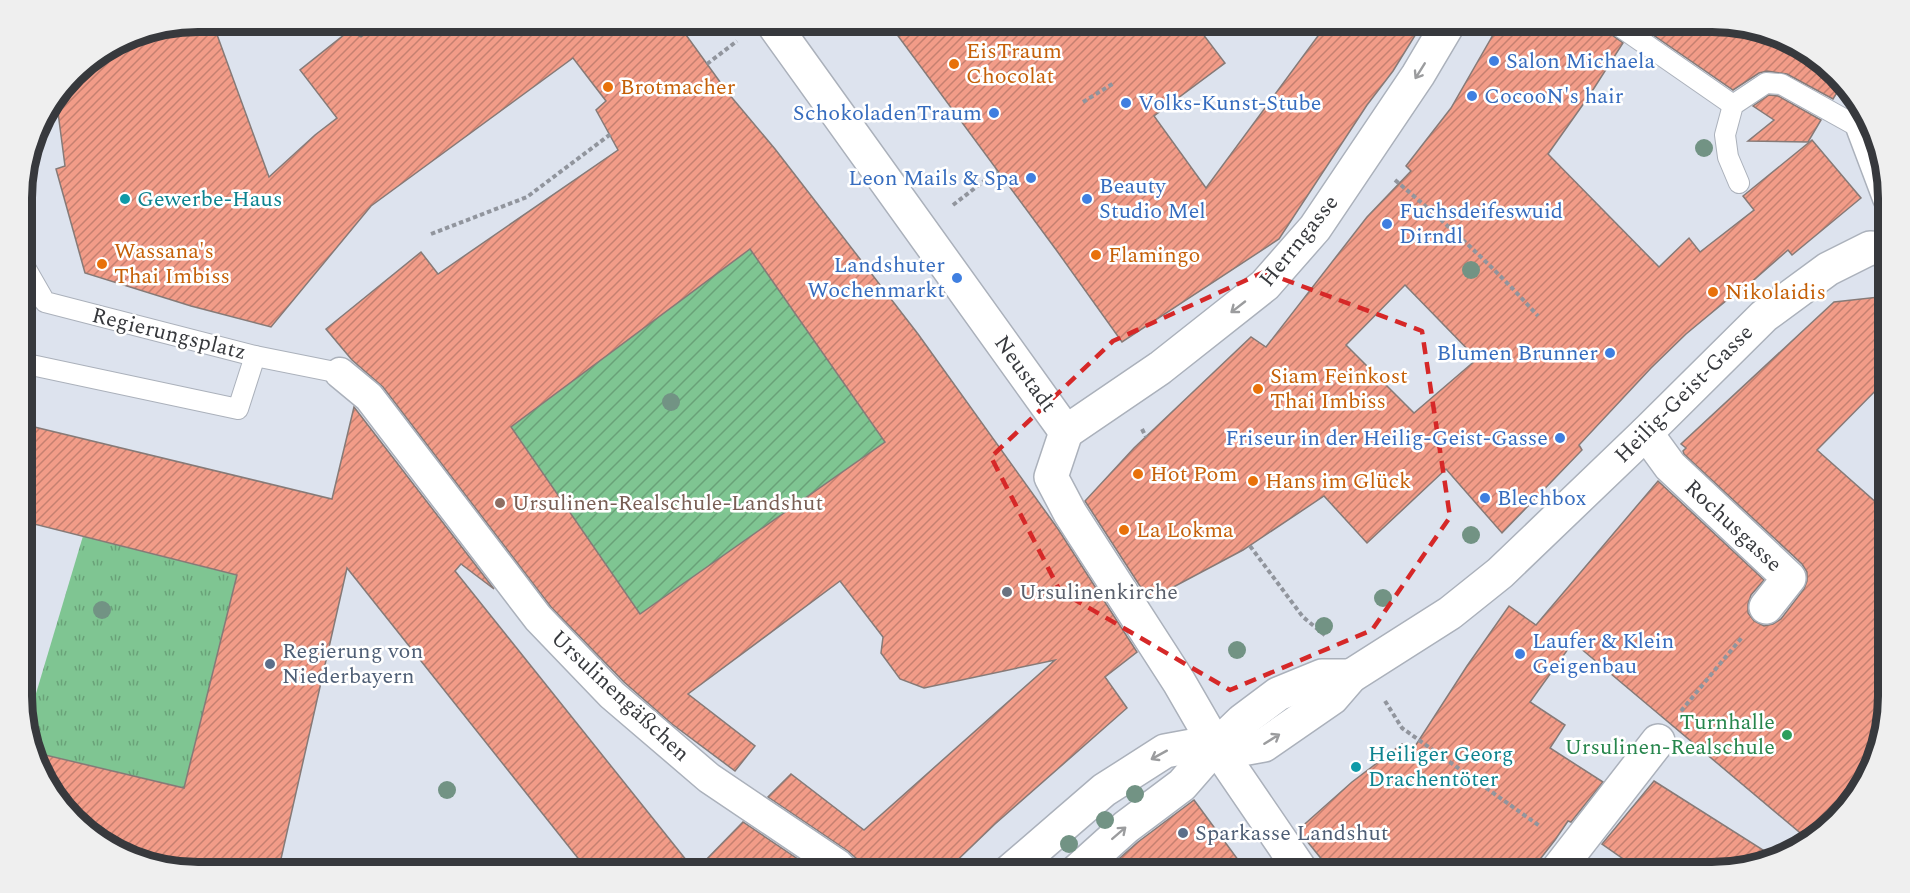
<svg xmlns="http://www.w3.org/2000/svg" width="1910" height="893" viewBox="0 0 1910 893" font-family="Spectral,serif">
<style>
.grass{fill:url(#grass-tufts)}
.garden{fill:url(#garden-furrows)}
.building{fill:url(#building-hatch);stroke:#867a77;stroke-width:1.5;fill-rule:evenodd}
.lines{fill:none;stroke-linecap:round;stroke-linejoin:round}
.service-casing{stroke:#abb1bb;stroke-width:22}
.pedestrian-casing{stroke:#abb1bb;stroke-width:33}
.minor-casing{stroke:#abb1bb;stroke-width:36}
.path{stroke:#91959d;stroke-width:4;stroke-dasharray:4.5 3;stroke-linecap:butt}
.service{stroke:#fff;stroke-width:20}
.pedestrian{stroke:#fff;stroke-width:30}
.minor{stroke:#fff;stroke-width:33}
.tree{fill:#729384}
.oneway{stroke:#9b9c9e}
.marked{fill:none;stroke:#d62828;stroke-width:4.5;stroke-dasharray:12 8;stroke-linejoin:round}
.shop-dot{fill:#3f7fe0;stroke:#fff;stroke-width:2}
.food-dot{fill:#e8710a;stroke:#fff;stroke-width:2}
.culture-dot{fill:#0f9aa8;stroke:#fff;stroke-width:2}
.education-dot{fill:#8d6e63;stroke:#fff;stroke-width:2}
.worship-dot{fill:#6b7280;stroke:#fff;stroke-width:2}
.service-dot{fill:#5c6f8a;stroke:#fff;stroke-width:2}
.leisure-dot{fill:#2e9e5b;stroke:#fff;stroke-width:2}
.labels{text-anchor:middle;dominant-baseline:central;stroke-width:5;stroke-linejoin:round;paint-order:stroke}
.food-label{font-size:22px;fill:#c56008;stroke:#fff;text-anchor:start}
.shop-label{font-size:22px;fill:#366cbe;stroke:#fff;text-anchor:start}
.culture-label{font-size:22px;fill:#0d838f;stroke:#fff;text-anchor:start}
.street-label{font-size:22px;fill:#37393d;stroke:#fff}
.education-label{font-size:22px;fill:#785e54;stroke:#fff;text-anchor:start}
.worship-label{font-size:22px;fill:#5b616d;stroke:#fff;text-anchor:start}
.service-label{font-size:22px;fill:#4e5e75;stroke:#fff;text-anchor:start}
.leisure-label{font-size:22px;fill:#27864d;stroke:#fff;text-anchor:end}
.rim{fill:none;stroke:#37393d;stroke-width:8}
</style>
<defs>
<pattern id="grass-tufts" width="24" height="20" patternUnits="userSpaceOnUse" patternTransform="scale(1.5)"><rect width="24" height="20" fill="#7fc592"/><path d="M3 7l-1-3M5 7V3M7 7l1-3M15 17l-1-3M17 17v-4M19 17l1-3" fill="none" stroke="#69a178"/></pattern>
<pattern id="garden-furrows" width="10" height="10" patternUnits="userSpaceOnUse" patternTransform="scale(1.5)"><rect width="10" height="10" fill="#7fc592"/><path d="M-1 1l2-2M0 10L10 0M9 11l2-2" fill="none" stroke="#69a178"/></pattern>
<pattern id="building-hatch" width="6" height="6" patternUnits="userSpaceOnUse" patternTransform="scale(1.5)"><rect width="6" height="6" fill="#f29c88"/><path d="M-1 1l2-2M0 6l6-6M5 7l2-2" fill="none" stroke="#c58070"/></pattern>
</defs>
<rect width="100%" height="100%" fill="#dde3ee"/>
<path class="grass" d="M83,536L237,575L184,788L37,753L26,727Z"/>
<path class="garden" d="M750,249L885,442L640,614L511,427Z"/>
<g class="building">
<path d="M198,21H212L269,177L315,135L337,118L300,70L349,31L361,37L384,21H676L728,93L775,149L918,334L1058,529L1137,652L1105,677L1127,708L995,824L945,872H862L858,860L848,851L768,797L791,774L864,830L1055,660L924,688L900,679L881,653L883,637L840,581L688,694L755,746L735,771L672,724L624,682L551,607L383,387L352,360L326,329L421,252L438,274L618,150L596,110L606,101L573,58L371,206L271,327L191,306L85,273L56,169L65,166L56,97L81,65L130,34ZM750,249L885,442L640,614L511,427Z"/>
<path d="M887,21H1193L1225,63L1154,116L1206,188L1329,21H1424L1393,71L1367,105L1279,239L1122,342L1057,251Z"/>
<path d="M1501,21H1600L1605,30L1623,43L1589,96L1548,154L1659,267L1689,238L1700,252L1754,210L1743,196L1812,140L1861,198L1792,255L1788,250L1740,292L1738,291L1686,334L1651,368L1579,445L1582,450L1502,533L1446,469L1367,543L1324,496L1243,550L1149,600L1085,501L1134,448L1251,337L1266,347L1367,217L1411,171L1406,166L1451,108ZM1405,285L1477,359L1414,413L1346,345Z"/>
<path d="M1633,21H1713L1780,35L1843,83L1833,99L1787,74L1767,71L1759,73L1733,90Z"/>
<path d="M1769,95L1778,96L1821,120L1808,142L1748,141L1774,120L1753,106Z"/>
<path d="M1888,296V378L1817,450L1888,513L1889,696L1875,763L1811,842L1573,642L1530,702L1565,725L1550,748L1603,782L1571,822L1568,821L1555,840L1530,872H1332L1298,830L1352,782L1402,744L1412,751L1467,666L1509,606L1536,625L1658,481L1764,580L1751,595L1748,604V613L1754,621L1764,626L1773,624L1781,619L1804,589L1807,581V572L1802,564L1684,454L1683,451L1686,448L1681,444L1834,302Z"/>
<path d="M354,407L494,589L461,564L455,571L695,871L743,822L817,872H589L347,568L278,872H198L130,858L57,803L37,753L184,788L237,575L22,521V424L332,499Z"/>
<path d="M1654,781L1771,855L1724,872H1642L1602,844Z"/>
<path d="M1194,800L1247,872H1104L1138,842Z"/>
</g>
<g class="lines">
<g class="service-casing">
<g id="service">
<path d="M1612,21L1733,105"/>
<path d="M1739,183L1728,157L1725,135L1733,105L1766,83L1781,84L1862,129"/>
<path d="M22,262L45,302L255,356L340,373"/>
<path d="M22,363L238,409L255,356"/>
</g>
</g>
<g class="pedestrian-casing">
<g id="pedestrian">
<path d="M1865,121L1862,129L1888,198"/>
<path d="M340,373L369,397L538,618L612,695L709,778L838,865L845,872"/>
</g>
</g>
<g class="minor-casing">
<g id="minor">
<path d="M771,21L1066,432"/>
<path d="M1066,432L1160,368L1265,285L1315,228L1418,75L1450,21"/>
<path d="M1066,432L1051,477L1070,513L1179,682L1216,746L1302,872"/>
<path d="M1646,433L1670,466L1789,578L1766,607"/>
<path d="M1009,872L1104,790L1165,751L1192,746L1242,749L1264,745L1332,698L1351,676L1450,613L1500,573L1646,433L1764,316L1828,269L1870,248L1888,249"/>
<path d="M1076,872L1126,827L1182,785L1216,746L1242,721L1278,694L1322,676H1351"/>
<path d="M1556,872L1658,741"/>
</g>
</g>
<g class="path">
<path d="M707,64L737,41"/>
<path d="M1083,102L1114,83"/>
<path d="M1395,180C1447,224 1492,265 1538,316"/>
<path d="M953,205L997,171"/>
<path d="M431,234L527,197L612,133"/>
<path d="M1142,429L1146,437"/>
<path d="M1250,546L1303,617L1326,636"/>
<path d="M1385,701L1402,728L1541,827"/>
<path d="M1681,711L1743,636"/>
</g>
<use href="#service" class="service"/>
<use href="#pedestrian" class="pedestrian"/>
<use href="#minor" class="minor"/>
</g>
<g class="tree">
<circle cx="1704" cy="148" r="9"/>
<circle cx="1471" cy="270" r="9"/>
<circle cx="671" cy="402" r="9"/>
<circle cx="1471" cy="535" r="9"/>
<circle cx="1383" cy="598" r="9"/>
<circle cx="102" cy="610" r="9"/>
<circle cx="1324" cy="626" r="9"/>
<circle cx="1237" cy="650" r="9"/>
<circle cx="447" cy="790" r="9"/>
<circle cx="1135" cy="794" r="9"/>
<circle cx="1105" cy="820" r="9"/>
<circle cx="1069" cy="844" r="9"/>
</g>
<defs><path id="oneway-shaft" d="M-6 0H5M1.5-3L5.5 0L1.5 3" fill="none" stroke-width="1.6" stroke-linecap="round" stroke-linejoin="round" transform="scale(1.5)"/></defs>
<g class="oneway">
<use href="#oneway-shaft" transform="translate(1420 71) rotate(122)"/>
<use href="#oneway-shaft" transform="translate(1238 307) rotate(142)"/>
<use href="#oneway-shaft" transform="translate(1272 739) rotate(-32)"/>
<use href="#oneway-shaft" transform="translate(1159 755) rotate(151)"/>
<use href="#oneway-shaft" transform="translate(1119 833) rotate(-41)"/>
</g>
<path class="marked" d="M1264,272L1422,331L1450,517L1372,630L1230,690L1060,591L991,457L1113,341Z"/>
<g class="shop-dot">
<circle cx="1494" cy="61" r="6"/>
<circle cx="1472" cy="96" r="6"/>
<circle cx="1126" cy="103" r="6"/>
<circle cx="994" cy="113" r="6"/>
<circle cx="1031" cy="178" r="6"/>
<circle cx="1087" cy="199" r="6"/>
<circle cx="1387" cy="224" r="6"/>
<circle cx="957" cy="278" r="6"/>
<circle cx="1610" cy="353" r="6"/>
<circle cx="1560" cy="438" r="6"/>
<circle cx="1485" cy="498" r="6"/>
<circle cx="1520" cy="654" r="6"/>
</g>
<g class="food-dot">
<circle cx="954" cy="64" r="6"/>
<circle cx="608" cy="87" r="6"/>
<circle cx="1096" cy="255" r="6"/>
<circle cx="102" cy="264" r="6"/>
<circle cx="1713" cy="292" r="6"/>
<circle cx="1258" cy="389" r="6"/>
<circle cx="1138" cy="474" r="6"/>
<circle cx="1253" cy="481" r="6"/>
<circle cx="1124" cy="530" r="6"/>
</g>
<g class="culture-dot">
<circle cx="125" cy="199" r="6"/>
<circle cx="1356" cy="767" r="6"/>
</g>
<circle class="education-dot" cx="500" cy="503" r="6"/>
<circle class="worship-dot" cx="1007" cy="592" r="6"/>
<g class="service-dot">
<circle cx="270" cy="664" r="6"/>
<circle cx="1183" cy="833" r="6"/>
</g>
<circle class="leisure-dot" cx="1787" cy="735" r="6"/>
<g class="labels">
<g class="food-label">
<text x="966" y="51">EisTraum<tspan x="966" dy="25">Chocolat</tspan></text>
<text x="620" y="87">Brotmacher</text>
<text x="114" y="251">Wassana's<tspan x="114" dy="25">Thai Imbiss</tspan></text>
<text x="1108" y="255">Flamingo</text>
<text x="1725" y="292">Nikolaidis</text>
<text x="1270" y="376">Siam Feinkost<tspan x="1270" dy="25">Thai Imbiss</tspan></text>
<text x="1150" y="474">Hot Pom</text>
<text x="1265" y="481">Hans im Glück</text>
<text x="1136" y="530">La Lokma</text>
</g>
<g class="shop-label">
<text x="1506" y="61">Salon Michaela</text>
<text x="1484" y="96">CocooN's hair</text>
<text x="1138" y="103">Volks-Kunst-Stube</text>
<text x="982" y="113" text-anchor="end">SchokoladenTraum</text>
<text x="1019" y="178" text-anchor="end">Leon Mails &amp; Spa</text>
<text x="1099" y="186">Beauty<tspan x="1099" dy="25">Studio Mel</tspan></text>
<text x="1399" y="211">Fuchsdeifeswuid<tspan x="1399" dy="25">Dirndl</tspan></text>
<text x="945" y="265" text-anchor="end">Landshuter<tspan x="945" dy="25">Wochenmarkt</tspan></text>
<text x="1598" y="353" text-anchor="end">Blumen Brunner</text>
<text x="1548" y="438" text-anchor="end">Friseur in der Heilig-Geist-Gasse</text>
<text x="1497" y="498">Blechbox</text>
<text x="1532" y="641">Laufer &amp; Klein<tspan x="1532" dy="25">Geigenbau</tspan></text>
</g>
<g class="culture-label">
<text x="137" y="199">Gewerbe-Haus</text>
<text x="1368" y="754">Heiliger Georg<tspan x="1368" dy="25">Drachentöter</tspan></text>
</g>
<g class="street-label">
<text transform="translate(1299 241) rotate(-51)">Herrngasse</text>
<text transform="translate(169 334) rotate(14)">Regierungsplatz</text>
<text transform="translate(1025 374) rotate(54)">Neustadt</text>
<text transform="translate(1684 394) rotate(-45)">Heilig-Geist-Gasse</text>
<text transform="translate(1733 526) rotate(43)">Rochusgasse</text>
<text transform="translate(620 696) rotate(43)">Ursulinengäßchen</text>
</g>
<g class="education-label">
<text x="512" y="503">Ursulinen-Realschule-Landshut</text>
</g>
<g class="worship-label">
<text x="1019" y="592">Ursulinenkirche</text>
</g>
<g class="service-label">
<text x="282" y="651">Regierung von<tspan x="282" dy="25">Niederbayern</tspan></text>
<text x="1195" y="833">Sparkasse Landshut</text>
</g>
<g class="leisure-label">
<text x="1775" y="722">Turnhalle<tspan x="1775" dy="25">Ursulinen-Realschule</tspan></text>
</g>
</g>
<path d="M0 0H1910V893H0ZM198 32H1712A166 166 0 0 1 1878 198V696A166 166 0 0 1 1712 862H198A166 166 0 0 1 32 696V198A166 166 0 0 1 198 32Z" fill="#efefef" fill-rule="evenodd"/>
<path class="rim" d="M198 32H1712A166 166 0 0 1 1878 198V696A166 166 0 0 1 1712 862H198A166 166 0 0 1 32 696V198A166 166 0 0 1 198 32Z"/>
</svg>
